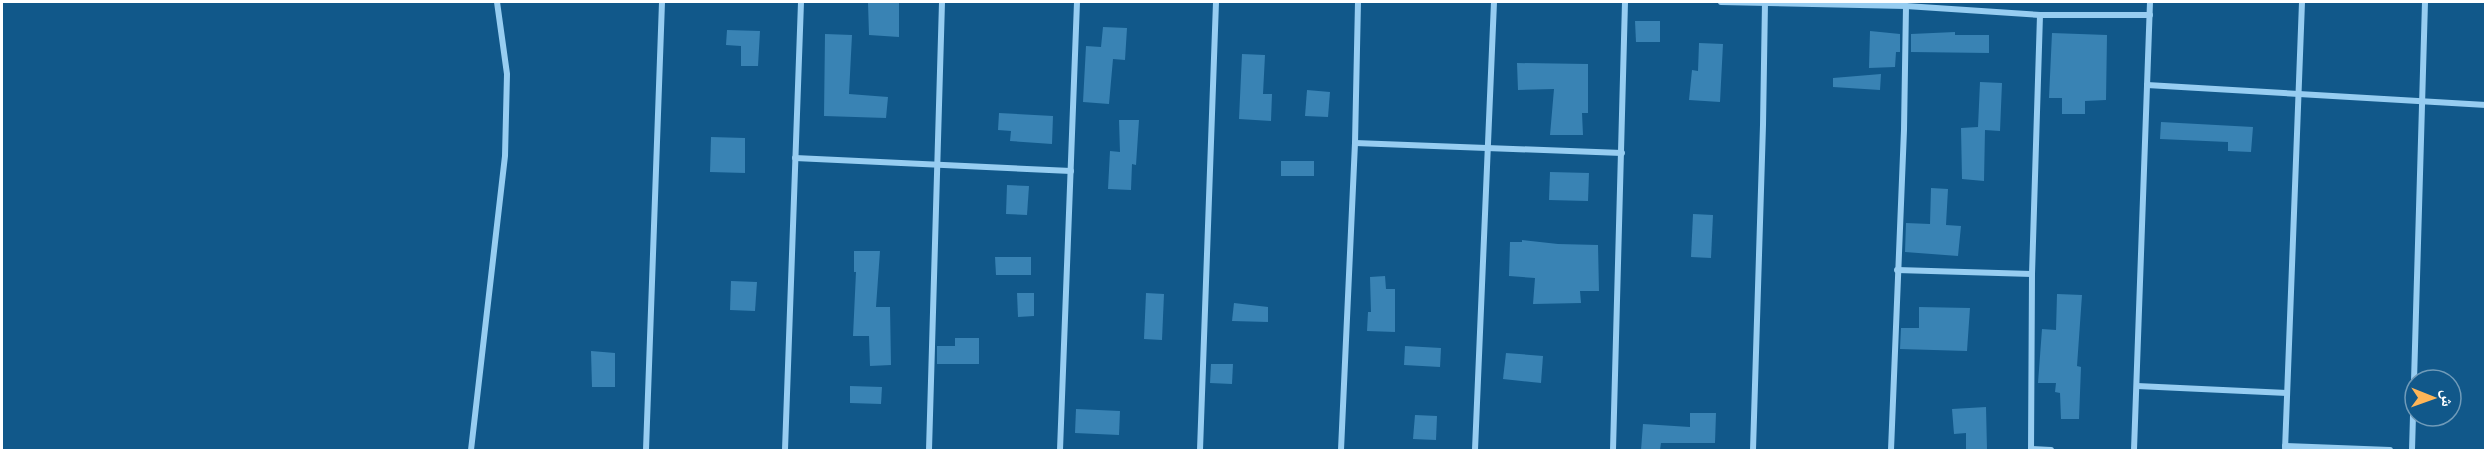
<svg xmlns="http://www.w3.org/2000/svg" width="2487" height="452" viewBox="0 0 2487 452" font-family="'Archivo Narrow','Noto Naskh Arabic',sans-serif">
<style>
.building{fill:#3983b4}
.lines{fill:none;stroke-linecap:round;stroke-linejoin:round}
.street{stroke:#97cdf1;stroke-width:6}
</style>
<rect width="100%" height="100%" fill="#11588a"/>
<g class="building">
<path d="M868,2H899V37L869,35Z"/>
<path d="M1635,21H1660V42H1636Z"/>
<path d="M1103,27L1127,28L1125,60L1113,59L1109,104L1083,102L1086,46L1101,47Z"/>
<path d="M727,30L760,31L758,66H741V46L726,45Z"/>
<path d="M1870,31L1900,34V52H1896L1895,67L1869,68Z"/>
<path d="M1955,32V35H1989V53L1911,52V34Z"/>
<path d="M2052,33L2107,35L2106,100L2085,101V114H2062V98H2049Z"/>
<path d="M825,34L852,35L849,94L888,97L886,118L824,116Z"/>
<path d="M1699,43L1723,44L1720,102L1689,100L1692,70L1698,71Z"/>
<path d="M1242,54L1265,55L1263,94H1272L1271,121L1239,119Z"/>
<path d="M1517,63L1588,64V113H1582L1583,135H1550L1554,89L1518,90Z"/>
<path d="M1881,74L1880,90L1833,87V78Z"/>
<path d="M1980,82L2002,83L2000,131L1985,130L1984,181L1962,179L1961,128L1978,127Z"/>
<path d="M1307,90L1330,92L1328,117L1305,116Z"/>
<path d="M999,113L1053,116L1052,144L1010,141L1011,131L998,130Z"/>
<path d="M1119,120H1139L1136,165L1132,164L1131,190L1108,189L1110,151L1120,152Z"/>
<path d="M2161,122L2253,127L2251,152L2228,151V142L2160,139Z"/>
<path d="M711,137L745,138V173L710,172Z"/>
<rect x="1281" y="161" width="33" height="15"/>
<path d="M1550,172L1589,173L1588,201L1549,200Z"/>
<path d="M1007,185L1029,186L1027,215L1006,214Z"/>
<path d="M1931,188L1948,189L1946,225L1961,226L1958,256L1905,252L1906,223L1930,224Z"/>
<path d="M1693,214L1713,215L1711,258L1691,257Z"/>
<path d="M1522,240L1558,244L1598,245L1599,291H1580L1581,303L1533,304L1535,278L1509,276L1510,242H1522Z"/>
<path d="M854,251H880L876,307H890L891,365L870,366L869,336H853L856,272H854Z"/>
<path d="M995,257H1031V275H996Z"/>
<path d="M1385,276L1386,289H1395V332L1367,331L1368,312H1371L1370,277Z"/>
<path d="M731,281L757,282L755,311L730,310Z"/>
<path d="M1017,293H1034V316L1018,317Z"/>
<path d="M1146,293L1164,294L1162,340L1144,339Z"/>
<path d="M2057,294L2082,295L2077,366L2081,367L2079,419H2061L2060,393L2055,392L2056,383H2038L2042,329L2056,330Z"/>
<path d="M1234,303L1268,307V322L1232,321Z"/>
<path d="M1919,307L1970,308L1967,351L1900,349L1901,328H1919Z"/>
<path d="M955,338H979V364H937V346H955Z"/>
<path d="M1405,346L1441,348L1440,367L1404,365Z"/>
<path d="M591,351L615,353V387H592Z"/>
<path d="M1506,353L1543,356L1541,383L1503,379Z"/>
<path d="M1211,364H1233L1232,384L1210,383Z"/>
<path d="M850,386L882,387L881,404L850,403Z"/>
<path d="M1986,407L1987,450H1966V433L1954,434L1952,409Z"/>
<path d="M1076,409L1120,411L1119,435L1075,433Z"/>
<path d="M1690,413H1716L1715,443H1661L1660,450H1641L1643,424L1690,427Z"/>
<path d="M1415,415L1437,416L1436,440L1413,439Z"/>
</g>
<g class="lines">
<g class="street">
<path d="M1721,2L1906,6L2040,15H2150"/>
<path d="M2147,85L2486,105"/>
<path d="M1355,143L1622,153"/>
<path d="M795,158L1071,171"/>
<path d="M1897,270L2032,274"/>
<path d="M2137,386L2287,393"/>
<path d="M2285,446L2390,450"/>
<path d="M2031,449L2051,450"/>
<path d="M471,450L505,156L507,74L497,2"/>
<path d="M646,450L662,2"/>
<path d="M785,450L801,2"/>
<path d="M929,450L942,2"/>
<path d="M1060,450L1077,2"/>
<path d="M1200,450L1216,2"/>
<path d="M1341,450L1355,143L1358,2"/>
<path d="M1475,450L1494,2"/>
<path d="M1613,450L1625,2"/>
<path d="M1753,450L1763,125L1765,2"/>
<path d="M1891,450L1904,130L1906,6"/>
<path d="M2031,450L2032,274L2040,15"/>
<path d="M2134,450L2150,2"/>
<path d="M2285,450L2302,2"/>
<path d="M2412,450L2425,2"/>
</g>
</g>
<rect width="2487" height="452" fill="none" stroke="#ffffff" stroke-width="6"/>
<g transform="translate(2433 398) rotate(91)"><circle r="28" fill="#11588a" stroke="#709bb9" stroke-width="1.5"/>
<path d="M0-4.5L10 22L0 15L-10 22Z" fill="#ffb557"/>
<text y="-9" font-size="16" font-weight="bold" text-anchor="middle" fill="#ffffff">ش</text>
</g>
</svg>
